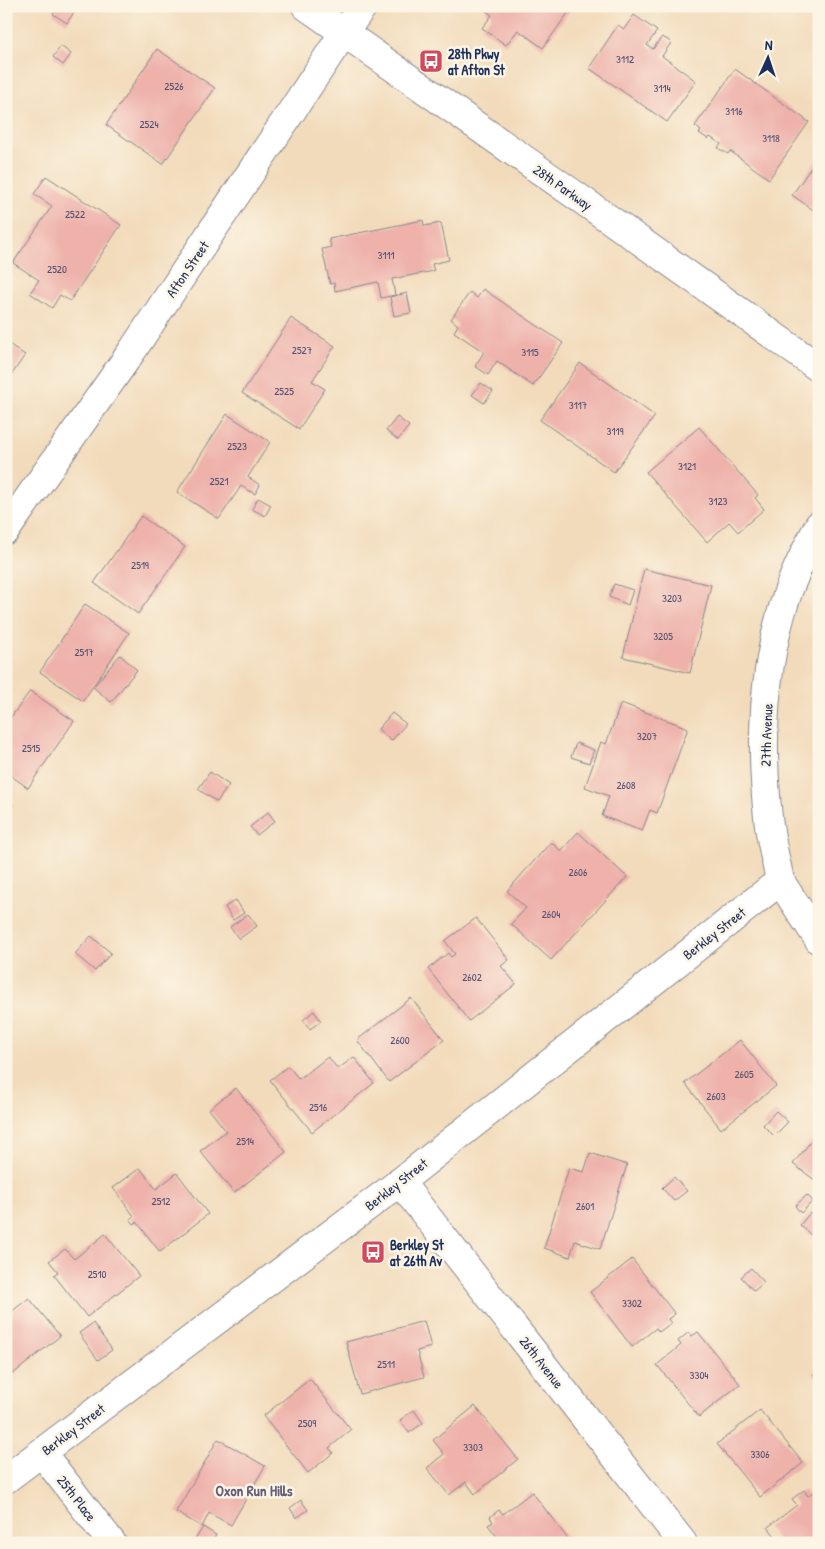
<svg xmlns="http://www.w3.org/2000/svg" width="825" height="1549" viewBox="0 0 825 1549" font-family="'Patrick Hand',sans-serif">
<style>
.building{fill:#eeb2ab}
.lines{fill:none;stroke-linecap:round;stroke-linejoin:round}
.minor-casing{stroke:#86858c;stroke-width:30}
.tertiary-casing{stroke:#86858c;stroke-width:30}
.minor{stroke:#fff;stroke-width:28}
.tertiary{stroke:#fff;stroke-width:28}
.labels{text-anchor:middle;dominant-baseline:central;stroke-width:5;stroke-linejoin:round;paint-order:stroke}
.number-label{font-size:11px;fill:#505071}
.poi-label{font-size:14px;font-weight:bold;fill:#1b2f5e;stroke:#fcf5e5;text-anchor:start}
.street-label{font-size:14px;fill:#1b2f5e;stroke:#fcf5e5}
.neighbourhood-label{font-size:15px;font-weight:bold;fill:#655d79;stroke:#fcf5e5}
</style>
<rect width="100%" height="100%" fill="#fcf5e5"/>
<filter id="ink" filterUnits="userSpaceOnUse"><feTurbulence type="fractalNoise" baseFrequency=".02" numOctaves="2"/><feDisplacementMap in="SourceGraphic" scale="10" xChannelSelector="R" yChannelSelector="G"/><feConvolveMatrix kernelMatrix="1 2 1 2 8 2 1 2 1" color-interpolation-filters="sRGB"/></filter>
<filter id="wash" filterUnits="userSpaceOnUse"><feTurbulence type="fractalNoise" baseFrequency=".0096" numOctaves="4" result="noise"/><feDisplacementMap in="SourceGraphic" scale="20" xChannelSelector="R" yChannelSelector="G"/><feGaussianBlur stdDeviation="1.12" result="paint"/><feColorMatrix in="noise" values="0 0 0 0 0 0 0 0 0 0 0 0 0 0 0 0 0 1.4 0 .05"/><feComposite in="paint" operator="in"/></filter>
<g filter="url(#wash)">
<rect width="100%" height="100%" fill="#f2dbbb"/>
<g id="blocks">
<g class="building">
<path d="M58,6H78L67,23L53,14Z"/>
<path d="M489,6H573L543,48L518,30L506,45L482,28L492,15L486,11Z"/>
<path d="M634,15L657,31L647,45L653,49L662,37L668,40L671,43L662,56L696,81L667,122L589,68L618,25L624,29Z"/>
<path d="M61,46L71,54L63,65L53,57Z"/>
<path d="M157,49L215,88L163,164L106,125Z"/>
<path d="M735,69L809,122L769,179L730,151L728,154L718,148L721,144L710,137L708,139L699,133L701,131L695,126Z"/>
<path d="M819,156V214L792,195Z"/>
<path d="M46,176L121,225L70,301L60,295L52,308L30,293L39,280L13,263L52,206L34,194Z"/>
<path d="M423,220L424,226L441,223L449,260L432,264L434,271L392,279L395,295L381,298L378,282L335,291L334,283L330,284L322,249L331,247L329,239Z"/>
<path d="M483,289L563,343L533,386L497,361L488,375L475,366L484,352L454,332L458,325L451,319L470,292L477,298Z"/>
<path d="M407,293L411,313L394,316L390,297Z"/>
<path d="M291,318L335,346L312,381L325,389L299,429L242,393Z"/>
<path d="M6,342L25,355L6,383Z"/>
<path d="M580,363L655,416L614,472L540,420Z"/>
<path d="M481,383L493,391L484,403L472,395Z"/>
<path d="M227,414L270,442L248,477L260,485L255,494L241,486L219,519L177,492Z"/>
<path d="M397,417L409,426L398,440L386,431Z"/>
<path d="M699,427L758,495L755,498L764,509L738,532L729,522L707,542L646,472Z"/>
<path d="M258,498L271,505L265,516L252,509Z"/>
<path d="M141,516L185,547L138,614L94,583Z"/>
<path d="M644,569L711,585L690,673L623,657Z"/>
<path d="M614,584L633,590L628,605L609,597Z"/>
<path d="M85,604L129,633L83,701L40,672Z"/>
<path d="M120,655L137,670L111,702L93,687Z"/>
<path d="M30,691L74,721L28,788L6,772V724Z"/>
<path d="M621,703L688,728L657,813L650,810L642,831L602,816L609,796L585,787L601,742L606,744Z"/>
<path d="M392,713L406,724L391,741L378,729Z"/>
<path d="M576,743L594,750L589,763L571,757Z"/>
<path d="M210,772L229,785L217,802L198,789Z"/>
<path d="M6,799L13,804L6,813Z"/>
<path d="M268,812L275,821L257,835L250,827Z"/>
<path d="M578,832L627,877L551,960L511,924L526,908L507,891L551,842L561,851Z"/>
<path d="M236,900L244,913L233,920L225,907Z"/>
<path d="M248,914L257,926L239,939L230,927Z"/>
<path d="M476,918L509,960L501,966L516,984L469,1021L428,969L448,953L451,957L455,954L445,941Z"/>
<path d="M91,936L111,953L95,971L75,954Z"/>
<path d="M411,998L444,1040L389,1082L357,1040Z"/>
<path d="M314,1011L321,1021L310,1029L303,1020Z"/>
<path d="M740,1040L776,1086L721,1129L685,1083Z"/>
<path d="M328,1057L338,1069L354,1057L374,1083L312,1132L270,1080L288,1066L299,1079Z"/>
<path d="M236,1088L286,1152L234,1193L200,1151L226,1131L209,1109Z"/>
<path d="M776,1111L788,1122L774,1136L763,1125Z"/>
<path d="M819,1131V1183L793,1164Z"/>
<path d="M590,1153L627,1165L600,1249L575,1241L570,1257L544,1248L569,1168L584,1172Z"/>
<path d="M140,1168L156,1189L177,1173L208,1214L160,1252L137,1222L134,1224L130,1219L134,1216L113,1188Z"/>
<path d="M674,1177L687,1191L674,1201L662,1188Z"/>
<path d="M807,1195L813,1201L801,1213L795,1206Z"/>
<path d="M810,1213L819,1221V1228L812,1236L800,1225Z"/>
<path d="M105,1234L139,1276L87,1317L54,1275L58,1272L49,1261L65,1249L74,1259Z"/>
<path d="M632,1259L675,1314L668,1319L671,1323L659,1332L656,1328L632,1347L590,1292Z"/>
<path d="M751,1268L764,1282L754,1291L741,1277Z"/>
<path d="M29,1298L60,1336L13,1374L6,1365V1306L11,1312Z"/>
<path d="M424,1321L431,1347L417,1351L424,1377L360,1394L346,1342Z"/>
<path d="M93,1323L112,1350L98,1360L79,1333Z"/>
<path d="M689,1332L692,1336L698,1332L740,1384L699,1417L657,1365L681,1345L678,1341Z"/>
<path d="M819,1369V1381L813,1374Z"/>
<path d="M310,1379L351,1430L329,1448L333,1453L308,1473L263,1416Z"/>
<path d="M475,1406L518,1459L475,1494L466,1482L449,1495L427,1468L444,1454L433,1440Z"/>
<path d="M414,1410L423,1423L409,1433L400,1420Z"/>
<path d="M760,1410L803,1463L760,1497L717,1444Z"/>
<path d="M218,1439L265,1466L231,1525L209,1513L202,1527L176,1512Z"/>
<path d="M804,1490L808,1496L813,1492L819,1499V1543H780L768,1527L797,1505L792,1499Z"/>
<path d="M532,1492L571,1543H502L488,1525L493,1522L490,1517L499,1510L503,1514Z"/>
<path d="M301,1500L308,1510L296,1518L290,1508Z"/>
<path d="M203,1527L216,1535L212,1543H193Z"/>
</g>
</g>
</g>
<g filter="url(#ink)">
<use href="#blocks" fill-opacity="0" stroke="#86858c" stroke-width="1"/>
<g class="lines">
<g class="minor-casing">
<g id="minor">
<path d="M6,530L132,351L343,34L363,6"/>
<path d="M780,881L819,940"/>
<path d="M400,1182L683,1543"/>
<path d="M42,1453L112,1543"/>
</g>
</g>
<g class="tertiary-casing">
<g id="tertiary">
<path d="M306,6L639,240L819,368"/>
<path d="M6,1479L400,1182L780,881C776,860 770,839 768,817C760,744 763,665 787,595C795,571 807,548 819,525"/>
</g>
</g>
<use href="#minor" class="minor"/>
<use href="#tertiary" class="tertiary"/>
</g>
</g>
<defs>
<g id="bus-square" transform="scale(1.25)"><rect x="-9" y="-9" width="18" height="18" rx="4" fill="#d1495b" stroke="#fcf5e5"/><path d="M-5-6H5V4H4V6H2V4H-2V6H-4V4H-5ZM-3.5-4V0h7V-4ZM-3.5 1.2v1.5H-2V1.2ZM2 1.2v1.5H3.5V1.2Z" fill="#fff"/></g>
</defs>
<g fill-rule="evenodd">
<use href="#bus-square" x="431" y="61"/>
<use href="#bus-square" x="373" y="1252"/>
</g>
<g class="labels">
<g class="number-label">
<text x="625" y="59">3112</text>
<text x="174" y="86">2526</text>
<text x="662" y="88">3114</text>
<text x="734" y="111">3116</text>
<text x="149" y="124">2524</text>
<text x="771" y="138">3118</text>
<text x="75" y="214">2522</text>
<text x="386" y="255">3111</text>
<text x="57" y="269">2520</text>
<text x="302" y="350">2527</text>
<text x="530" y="352">3115</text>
<text x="284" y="391">2525</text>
<text x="578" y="405">3117</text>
<text x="615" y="431">3119</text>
<text x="237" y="446">2523</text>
<text x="687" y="466">3121</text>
<text x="219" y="481">2521</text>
<text x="718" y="501">3123</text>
<text x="140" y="565">2519</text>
<text x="672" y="598">3203</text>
<text x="663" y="636">3205</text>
<text x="84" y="652">2517</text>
<text x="647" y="736">3207</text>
<text x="31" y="748">2515</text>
<text x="626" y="785">2608</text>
<text x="578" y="872">2606</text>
<text x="551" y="914">2604</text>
<text x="472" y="977">2602</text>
<text x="400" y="1040">2600</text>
<text x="744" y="1074">2605</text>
<text x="716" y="1096">2603</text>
<text x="318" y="1107">2516</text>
<text x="245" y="1141">2514</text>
<text x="161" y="1201">2512</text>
<text x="585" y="1206">2601</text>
<text x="97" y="1274">2510</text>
<text x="632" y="1303">3302</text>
<text x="386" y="1364">2511</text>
<text x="699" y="1375">3304</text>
<text x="307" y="1423">2509</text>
<text x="473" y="1447">3303</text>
<text x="760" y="1454">3306</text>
</g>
<g class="poi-label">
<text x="448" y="53">28th Pkwy<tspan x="448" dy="16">at Afton St</tspan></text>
<text x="390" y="1244">Berkley St<tspan x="390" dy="16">at 26th Av</tspan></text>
</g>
<g class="street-label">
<text transform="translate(563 187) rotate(35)">28th Parkway</text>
<text transform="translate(187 269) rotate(-56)">Afton Street</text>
<text transform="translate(766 735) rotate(-88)">27th Avenue</text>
<text transform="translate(714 933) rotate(-38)">Berkley Street</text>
<text transform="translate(396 1184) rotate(-38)">Berkley Street</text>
<text transform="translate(542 1362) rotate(52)">26th Avenue</text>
<text transform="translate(73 1429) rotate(-37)">Berkley Street</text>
<text transform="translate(77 1498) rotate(52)">25th Place</text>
</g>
<g class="neighbourhood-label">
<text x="254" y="1490">Oxon Run Hills</text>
</g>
</g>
<rect width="825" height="1549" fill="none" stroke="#fcf5e5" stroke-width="25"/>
<g transform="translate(768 58) rotate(3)" stroke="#fcf5e5" stroke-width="4" paint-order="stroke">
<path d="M0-4L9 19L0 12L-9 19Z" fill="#1b2f5e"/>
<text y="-8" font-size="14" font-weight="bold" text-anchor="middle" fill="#1b2f5e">N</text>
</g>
</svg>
